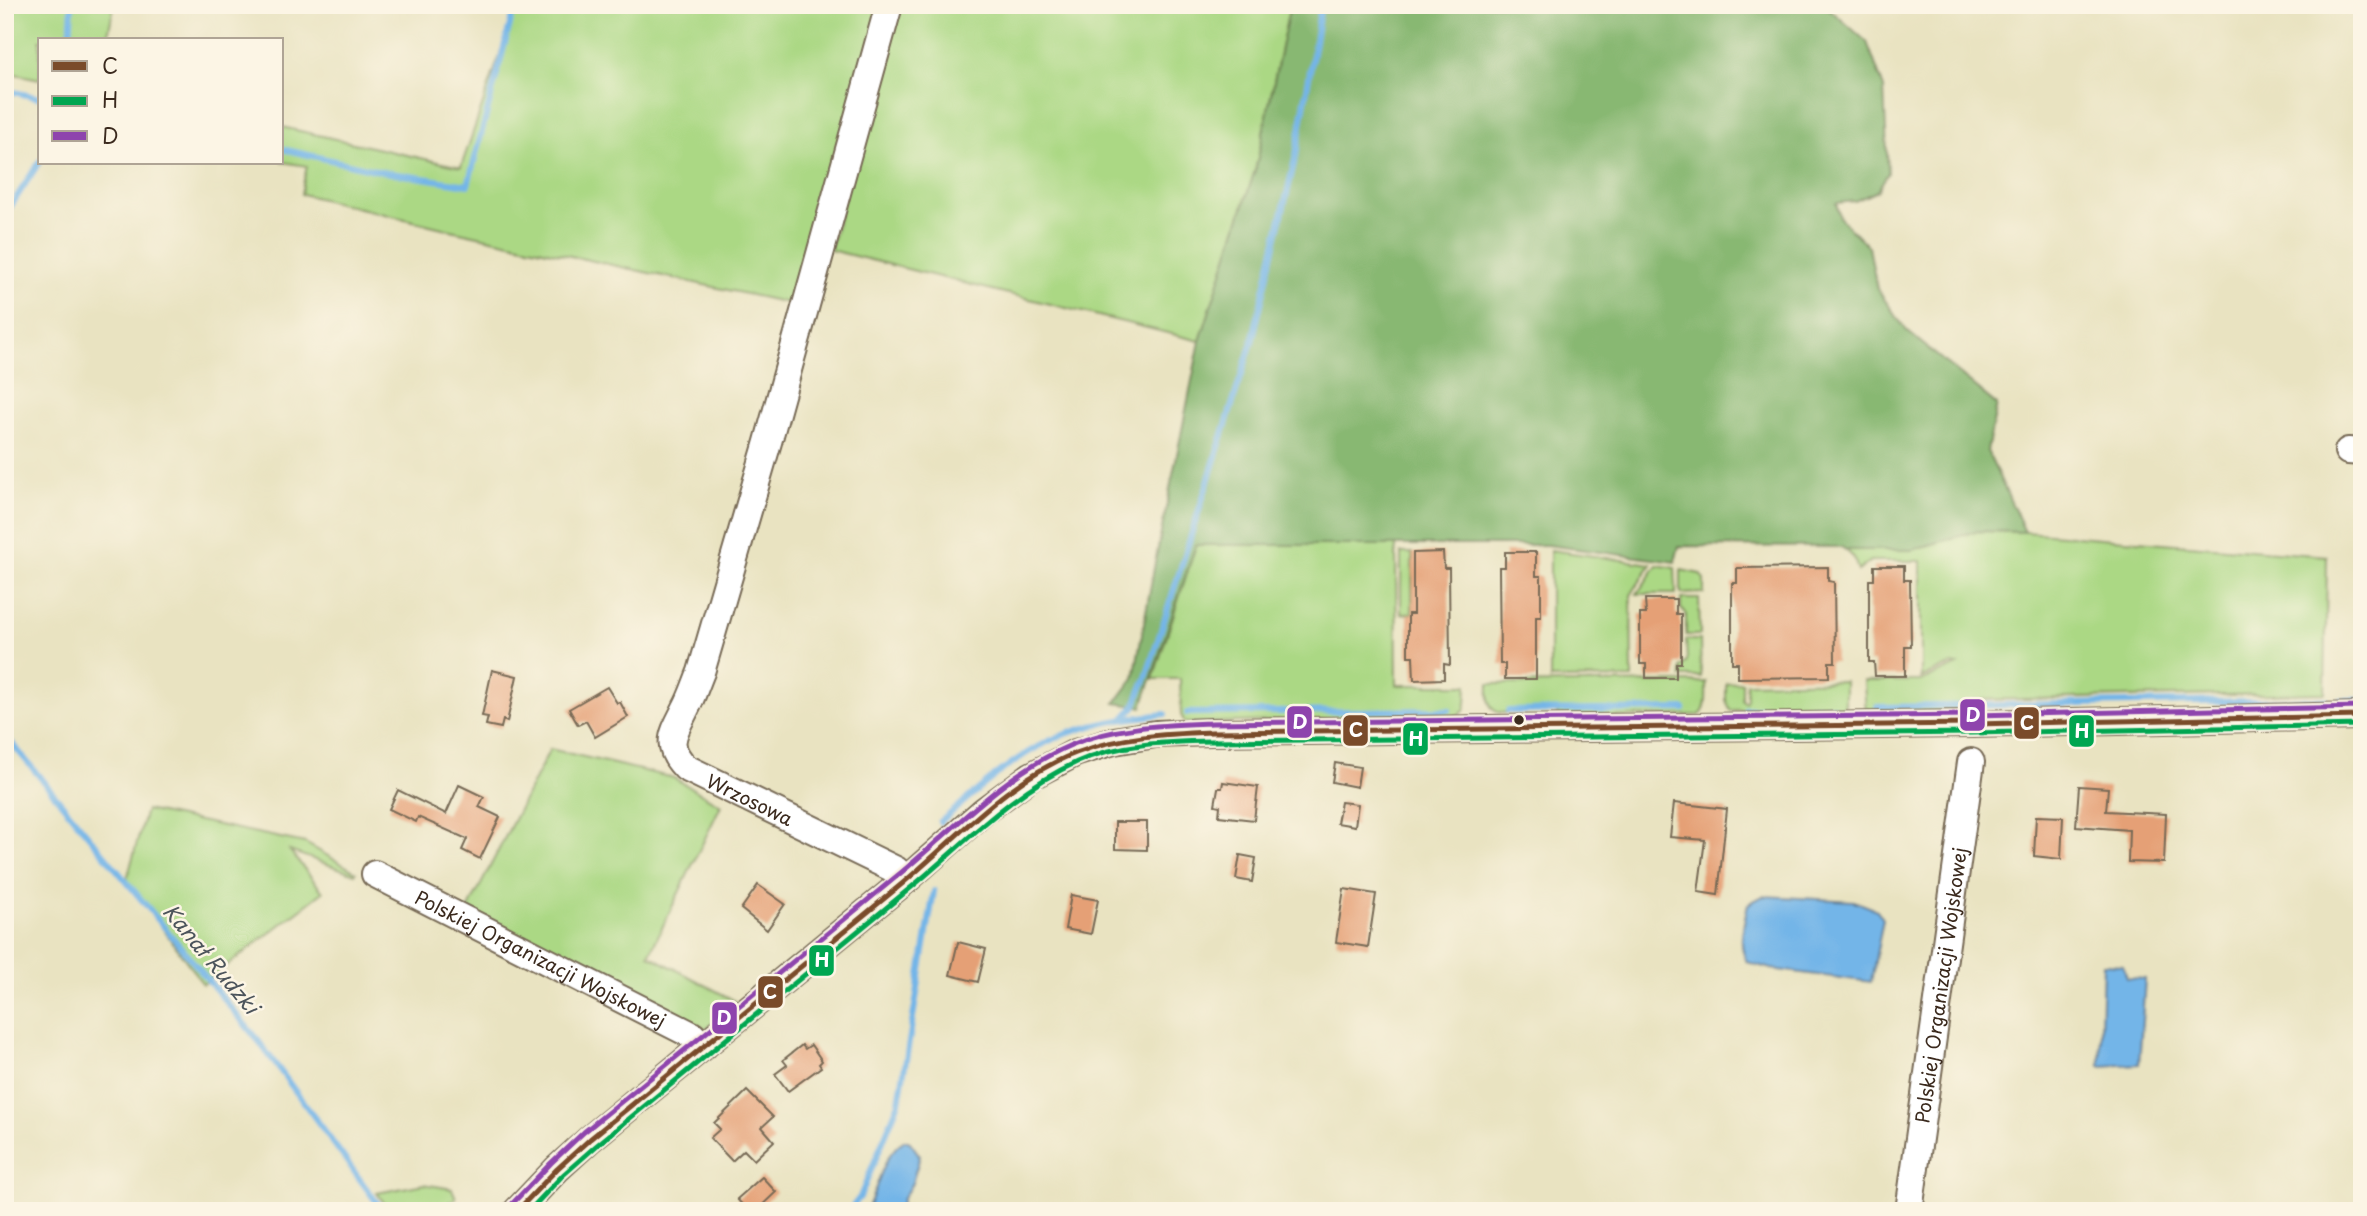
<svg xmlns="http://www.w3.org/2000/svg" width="2367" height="1216" viewBox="0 0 2367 1216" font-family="'Playpen Sans',sans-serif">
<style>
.green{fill:#abd884;stroke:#738151;stroke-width:2}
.forest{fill:#88b872;stroke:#627148;stroke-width:2}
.water{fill:#73b5e8;stroke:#577083;stroke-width:2}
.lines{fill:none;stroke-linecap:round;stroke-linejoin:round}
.stream{stroke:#73b5e8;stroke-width:6}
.building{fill:#e5a076}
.minor-casing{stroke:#786b57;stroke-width:30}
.minor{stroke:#fff;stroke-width:26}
.bus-1-casing{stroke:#fcf5e5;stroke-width:10}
.bus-2-casing{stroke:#fcf5e5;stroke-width:10}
.bus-3-casing{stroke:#fcf5e5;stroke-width:10}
.bus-1{stroke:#7a4b2a;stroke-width:5}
.bus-2{stroke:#00a651;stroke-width:5}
.bus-3{stroke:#8e44ad;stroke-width:5}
.bus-dot{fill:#3b2a1e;stroke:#fcf5e5;stroke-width:2.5}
.labels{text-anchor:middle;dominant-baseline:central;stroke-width:5;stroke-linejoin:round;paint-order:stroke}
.street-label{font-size:19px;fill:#3b2a1e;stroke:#fcf5e5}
.water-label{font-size:21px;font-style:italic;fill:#4c545b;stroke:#fcf5e5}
.line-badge{stroke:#fcf5e5;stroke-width:2.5}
.badge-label{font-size:19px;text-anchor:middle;font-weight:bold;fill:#fff}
</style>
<rect width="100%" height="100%" fill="#fcf5e5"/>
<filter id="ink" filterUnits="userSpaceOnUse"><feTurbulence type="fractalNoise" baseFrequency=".0143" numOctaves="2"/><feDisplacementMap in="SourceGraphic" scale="14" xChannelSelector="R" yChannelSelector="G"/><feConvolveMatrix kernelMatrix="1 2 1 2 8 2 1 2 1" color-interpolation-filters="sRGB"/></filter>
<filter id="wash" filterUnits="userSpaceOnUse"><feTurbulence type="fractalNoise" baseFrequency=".00686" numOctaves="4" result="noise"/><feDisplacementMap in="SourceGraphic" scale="28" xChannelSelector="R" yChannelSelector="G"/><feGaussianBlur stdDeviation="1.57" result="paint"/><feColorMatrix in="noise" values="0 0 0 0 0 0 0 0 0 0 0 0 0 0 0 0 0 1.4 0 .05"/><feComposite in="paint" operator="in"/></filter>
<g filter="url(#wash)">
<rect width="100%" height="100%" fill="#e9e3c1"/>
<g class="green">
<path d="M5,5H114L107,40H40V79L5,72Z"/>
<path d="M517,5H881L797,305L455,231L301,194L307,166L282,162V127L461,167Z"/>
<path d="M897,5H1290L1256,167L1200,341L830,250Z"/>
<path d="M1976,531L2025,532L2327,556L2325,693L1973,700V713L1866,714L1864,681H1921L1958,665L1952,664L1921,678V561H1871L1858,571L1854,558L1846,550H1912Z"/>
<path d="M1196,545H1396L1397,685H1467L1466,704L1464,711L1452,718L1185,723L1181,715L1180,679H1153Z"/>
<path d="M1550,550L1651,564L1631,595L1632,678L1550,679Z"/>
<path d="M1401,553H1412V613L1401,614Z"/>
<path d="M1657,565L1675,568L1676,594H1637Z"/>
<path d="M1681,570L1700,574L1704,580V593L1681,594Z"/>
<path d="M1681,599H1699L1700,635H1686V613L1681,609Z"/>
<path d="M1686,640H1700L1701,677H1681V667L1687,662Z"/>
<path d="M1845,681V704L1840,713L1754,716V710H1730L1726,700V683L1742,682V700L1745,702L1747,699L1746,683Z"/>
<path d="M1706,682C1706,693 1708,708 1700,715L1558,718L1557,711L1500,713C1486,709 1489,697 1489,684Z"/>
<path d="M550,749L674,778L721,805L649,955L737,1002L706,1029L468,910Z"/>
<path d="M146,810L305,843L356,872L355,874L290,851L323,892L203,984L127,879Z"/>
<path d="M424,1184L452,1189L456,1198L437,1211H390L377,1193Z"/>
</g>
<path class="forest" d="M1290,5H1825L1867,42L1884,88L1888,173L1877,191L1855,201L1836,203L1840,218L1869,247L1877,289L1907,331L1997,405L1987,451L2025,532L1976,531L1912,550H1846L1841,547L1679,546L1675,562L1547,545H1196L1142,707L1115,703L1134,678L1154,568L1200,341L1256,167Z"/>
<g class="water">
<path d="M1763,896L1854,901L1877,910L1883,919L1871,982L1771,969L1747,962C1737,943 1744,924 1748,904Z"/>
<path d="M2103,964L2123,965L2127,978L2145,979L2139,1064L2100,1066Z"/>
<path d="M905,1140L910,1142L920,1156L912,1183L902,1200L901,1211H866C878,1190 882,1153 905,1140Z"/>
</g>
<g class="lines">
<g class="stream">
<path d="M70,40L72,5"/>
<path d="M5,90L40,98"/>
<path d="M282,149L384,172L468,185L515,5"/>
<path d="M5,215L40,161"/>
<path d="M2340,700H2362"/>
<path d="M1877,707L2325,700"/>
<path d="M1746,709L1832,707"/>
<path d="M1508,711L1684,709"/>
<path d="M1187,713L1449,710"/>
<path d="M1124,718L1134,707L1146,678L1252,342L1296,155L1321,5"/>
<path d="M5,735L257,1039L383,1211"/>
<path d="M940,822C974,794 1009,760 1049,741C1085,724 1126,718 1165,714"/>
<path d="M849,1211L860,1197L899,1102L934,891"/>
</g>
</g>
<g id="blocks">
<g class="building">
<path d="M1443,552L1444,568H1449L1450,665L1444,664V679L1414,680L1413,656H1408V614H1413V553Z"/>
<path d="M1505,552H1536V576H1541V617H1536V679H1505V664H1500L1499,567H1505Z"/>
<path d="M1874,566H1904V580H1910L1911,646H1905V676H1875L1874,662H1869V580H1874Z"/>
<path d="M1828,567V581L1834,582L1835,662H1829V677L1738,678V663H1732V583H1737V568Z"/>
<path d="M1645,599H1676V614H1681V663H1676V678H1646V664H1640V614H1646Z"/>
<path d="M492,670L517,676L507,722L503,720L501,728L486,725L488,717L482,716Z"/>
<path d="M607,687L617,703L620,702L628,717L595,737L586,721L578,725L569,709Z"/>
<path d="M1335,763L1360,767L1357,787L1332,782Z"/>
<path d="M1223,782L1258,787L1254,820L1219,816L1220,806L1215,805L1218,788H1222Z"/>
<path d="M459,785L484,797L479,807L500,817L480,859L462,850L467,839L418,817L416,822L389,809L398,790L446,814Z"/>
<path d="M2079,786L2108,788L2106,811L2166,814L2164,863L2128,862L2129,830L2076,826Z"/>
<path d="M1341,802L1358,804L1355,826L1337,823Z"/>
<path d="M1674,803L1727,809L1718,895L1698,892L1705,840L1670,837Z"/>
<path d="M2036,816L2063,817L2061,859L2034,856Z"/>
<path d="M1115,822H1147V850L1115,849Z"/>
<path d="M1240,855L1256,858L1252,882L1236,879Z"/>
<path d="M758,885L785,904L767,930L741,909Z"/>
<path d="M1344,889L1376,894L1368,947L1336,942Z"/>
<path d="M1071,895L1098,900L1091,934L1065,929Z"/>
<path d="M958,942L986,949L978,982L950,975Z"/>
<path d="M802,1045L805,1049L811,1045L822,1061L819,1064L821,1067L788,1091L775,1074L787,1065L783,1060Z"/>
<path d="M747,1091L773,1117L762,1127L774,1141L754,1160L744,1150L732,1161L710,1138L720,1129L714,1123Z"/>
<path d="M762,1177L776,1192L756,1211H748L737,1199Z"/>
</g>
</g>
</g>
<g filter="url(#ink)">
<use href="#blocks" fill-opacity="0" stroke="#786b57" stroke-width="2"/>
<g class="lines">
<g class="minor-casing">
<g id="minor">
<path id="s1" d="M889,5L768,442L701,672C696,684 692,697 686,708C674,733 663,745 686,768L896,870L906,880"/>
<path d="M2348,451L2362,452"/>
<path id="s2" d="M375,874L692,1035L703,1047"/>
<path d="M517,1211L557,1169L590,1139L906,880L984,811L1031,776L1075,753L1114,741L1156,734L1212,732L1973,724L2362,716"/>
<path id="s3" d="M1909,1211L1971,762"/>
</g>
</g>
<use href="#minor" class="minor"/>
<g class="bus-1-casing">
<path id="bus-1" d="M517,1211L557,1169L590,1139C694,1054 799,969 903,883C958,837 1008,779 1076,753C1120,736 1166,734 1212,732L1973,724L2362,716"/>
</g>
<g class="bus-2-casing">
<path id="bus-2" d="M529,1211L563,1175L596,1146C700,1060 804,975 908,890C963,845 1011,792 1077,762C1119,743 1167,742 1212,741L1973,733L2362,725"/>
</g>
<g class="bus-3-casing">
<path id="bus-3" d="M511,1205L551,1163L584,1132C689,1047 793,962 897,876C953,830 1003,774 1071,745C1115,726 1164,725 1212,723L1973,715L2362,707"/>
</g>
<use href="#bus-1" class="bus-1"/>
<use href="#bus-2" class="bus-2"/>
<use href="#bus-3" class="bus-3"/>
</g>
</g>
<circle class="bus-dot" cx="1519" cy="720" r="6"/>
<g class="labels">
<g class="street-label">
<text stroke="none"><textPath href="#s1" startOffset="870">Wrzosowa</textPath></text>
<text stroke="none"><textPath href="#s2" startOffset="186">Polskiej Organizacji Wojskowej</textPath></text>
<text stroke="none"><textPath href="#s3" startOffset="228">Polskiej Organizacji Wojskowej</textPath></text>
</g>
<g class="water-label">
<text transform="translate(212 958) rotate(50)">Kanał Rudzki</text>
</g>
</g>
<g class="line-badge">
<rect x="1959" y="698" width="27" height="34" rx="7" fill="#8e44ad"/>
<rect x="1286" y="705" width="27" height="34" rx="7" fill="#8e44ad"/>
<rect x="2013" y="706" width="27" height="34" rx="7" fill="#7a4b2a"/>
<rect x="1342" y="714" width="27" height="33" rx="7" fill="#7a4b2a"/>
<rect x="2068" y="714" width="27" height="34" rx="7" fill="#00a651"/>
<rect x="1402" y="722" width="27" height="34" rx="7" fill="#00a651"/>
<rect x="808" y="944" width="27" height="33" rx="7" fill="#00a651"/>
<rect x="757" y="975" width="27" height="34" rx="7" fill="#7a4b2a"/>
<rect x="711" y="1001" width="27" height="34" rx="7" fill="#8e44ad"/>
</g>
<g class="badge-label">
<text x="1973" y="722">D</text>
<text x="1300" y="729">D</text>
<text x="2027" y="730">C</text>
<text x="1356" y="737">C</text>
<text x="2082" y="738">H</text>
<text x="1416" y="746">H</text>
<text x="822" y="967">H</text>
<text x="770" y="999">C</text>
<text x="724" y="1025">D</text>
</g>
<rect width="2367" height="1216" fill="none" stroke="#fcf5e5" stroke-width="28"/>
<rect x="38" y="38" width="245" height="126" fill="#fcf5e5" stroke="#afa495" stroke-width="2"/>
<rect x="52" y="61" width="35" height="10" fill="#7a4b2a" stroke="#afa495" stroke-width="2"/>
<text x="102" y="74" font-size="21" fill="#3b2a1e">C</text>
<rect x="52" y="96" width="35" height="10" fill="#00a651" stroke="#afa495" stroke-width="2"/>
<text x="102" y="108" font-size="21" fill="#3b2a1e">H</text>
<rect x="52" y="131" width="35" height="10" fill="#8e44ad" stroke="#afa495" stroke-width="2"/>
<text x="102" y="144" font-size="21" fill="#3b2a1e">D</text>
</svg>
